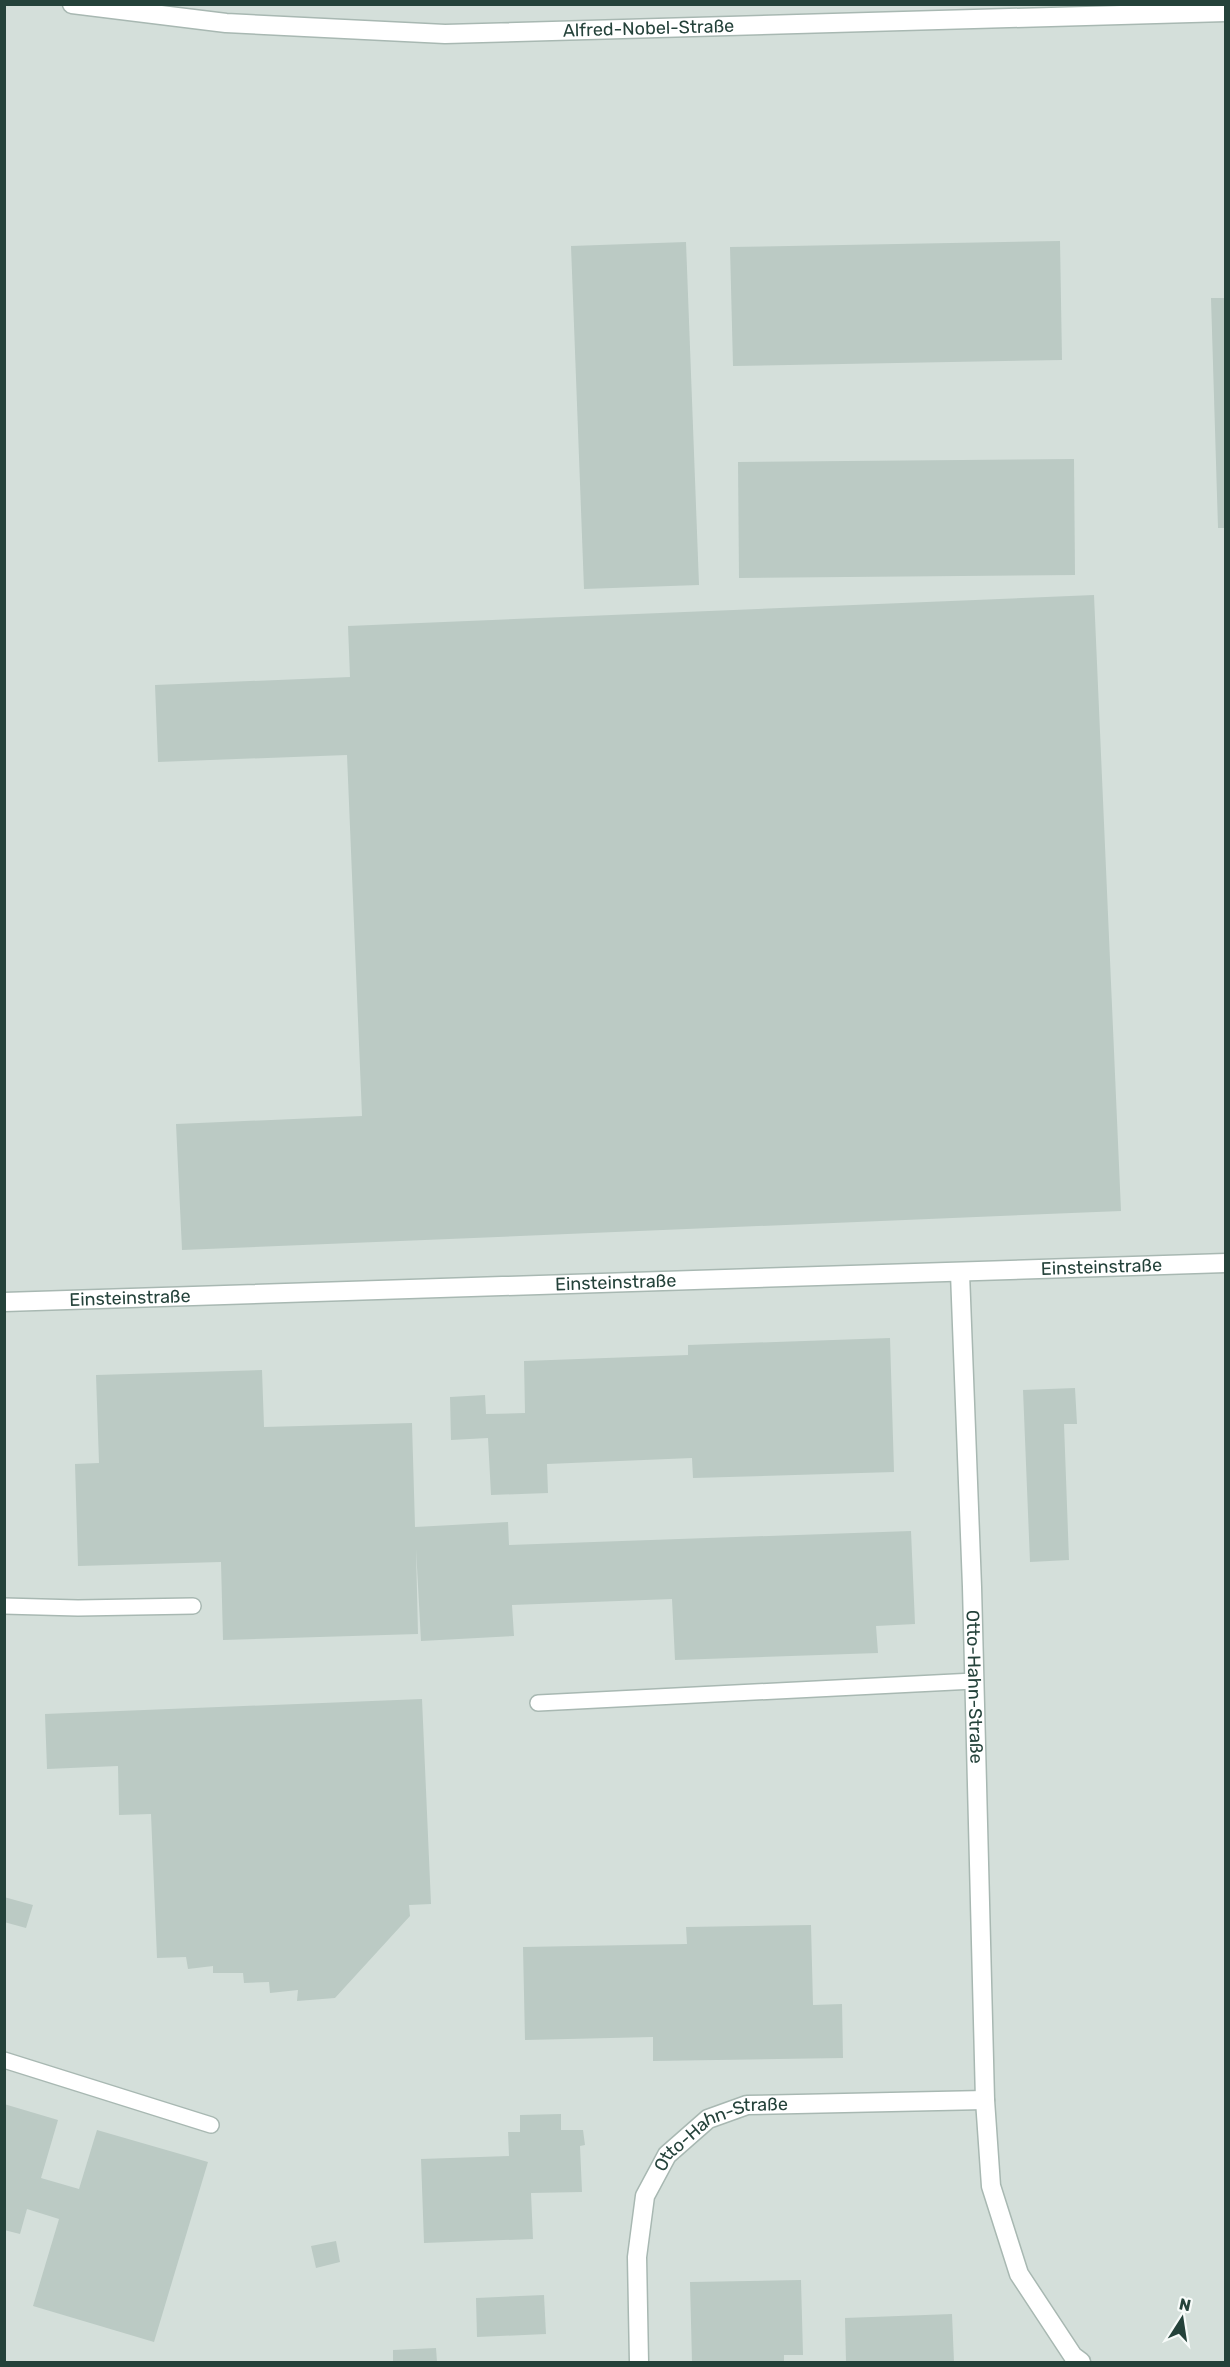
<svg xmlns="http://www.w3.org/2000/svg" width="1230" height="2367" viewBox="0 0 1230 2367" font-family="Rubik,sans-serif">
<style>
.built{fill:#d4dfda}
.building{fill:#bbcac4}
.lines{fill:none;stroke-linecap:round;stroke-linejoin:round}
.service-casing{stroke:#a8b8b2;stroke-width:18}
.minor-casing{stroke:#a8b8b2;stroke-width:21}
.service{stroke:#fff;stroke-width:15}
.minor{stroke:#fff;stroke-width:18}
.labels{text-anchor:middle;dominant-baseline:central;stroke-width:4.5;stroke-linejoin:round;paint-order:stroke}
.street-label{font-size:18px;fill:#24423a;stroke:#f7fbf9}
</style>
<rect width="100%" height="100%" fill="#e6efeb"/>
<rect class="built" x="5" y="5" width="1220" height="2357"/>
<g class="building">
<path d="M1060,241L1062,360L733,366L730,247Z"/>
<path d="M686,242L699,585L584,589L571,246Z"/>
<path d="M1211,298H1226V528H1218Z"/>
<path d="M1074,459L1075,575L739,578L738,462Z"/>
<path d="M1094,595L1121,1211L182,1250L176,1124L362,1116L347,755L158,762L155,685L350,677L348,626Z"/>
<path d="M890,1338L894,1472L693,1478L692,1458L547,1464L548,1493L491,1495L488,1438L451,1440L450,1397L485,1395L486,1414L525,1413L524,1361L688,1355V1345Z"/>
<path d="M262,1370L264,1427L412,1423L415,1527L508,1522L509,1545L911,1531L915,1624L876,1626L878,1653L675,1660L672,1599L512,1605L514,1636L421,1641L416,1549L418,1634L223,1640L221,1562L78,1566L75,1464L99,1463L96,1375Z"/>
<path d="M1075,1388L1077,1424H1064L1069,1560L1030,1562L1023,1390Z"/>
<path d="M422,1699L431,1904L409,1905L410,1916L335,1998L297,2001L298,1990L270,1993L269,1982L244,1983L243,1973H213V1966L188,1969L186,1957L157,1958L151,1814L119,1815L118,1766L47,1769L45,1714Z"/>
<path d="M4,1897L33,1905L26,1928L4,1922Z"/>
<path d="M811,1925L813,2005L842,2004L843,2058L653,2061V2037L525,2040L523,1947L687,1944L686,1927Z"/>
<path d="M4,2104L58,2120L41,2178L79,2189L97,2130L208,2162L154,2342L33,2306L59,2219L27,2209L20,2234L4,2230Z"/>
<path d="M561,2114V2130H583L585,2145L580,2146L582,2192L531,2193L533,2239L424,2243L421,2159L509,2156L508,2132H520V2115Z"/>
<path d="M336,2241L340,2262L316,2268L311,2246Z"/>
<path d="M801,2280L803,2355H784V2362H692L690,2282Z"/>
<path d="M544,2295L546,2334L477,2337L476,2298Z"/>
<path d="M952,2314L954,2362H846L845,2318Z"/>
<path d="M436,2348L437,2362H393V2350Z"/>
</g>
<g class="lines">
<g class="service-casing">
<g id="service">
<path d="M4,1606L78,1608L193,1606"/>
<path d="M538,1703L974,1681"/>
<path d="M4,2060L211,2125"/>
</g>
</g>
<g class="minor-casing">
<g id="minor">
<path id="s1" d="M72,4L226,23L445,34L1226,12"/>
<path id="s2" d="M960,1273L972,1587L985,2100L991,2186L1019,2274L1073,2356L1081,2362"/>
<path id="s3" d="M4,1302L1226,1263"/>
<path id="s4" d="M639,2362L637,2257L645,2196L667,2155L708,2119L747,2105L985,2100"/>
</g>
</g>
<use href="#service" class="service"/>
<use href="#minor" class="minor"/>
</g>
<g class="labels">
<g class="street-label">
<text stroke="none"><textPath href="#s1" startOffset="578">Alfred-Nobel-Straße</textPath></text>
<text stroke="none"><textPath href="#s3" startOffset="1098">Einsteinstraße</textPath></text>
<text stroke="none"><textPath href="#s3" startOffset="612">Einsteinstraße</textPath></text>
<text stroke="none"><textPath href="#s3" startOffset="126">Einsteinstraße</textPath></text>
<text stroke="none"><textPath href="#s2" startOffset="414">Otto-Hahn-Straße</textPath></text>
<text stroke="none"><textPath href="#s4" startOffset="273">Otto-Hahn-Straße</textPath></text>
</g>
</g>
<rect width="1230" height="2367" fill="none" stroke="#24423a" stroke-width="12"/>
<g transform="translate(1182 2319) rotate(12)" stroke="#f7fbf9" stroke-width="4.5" paint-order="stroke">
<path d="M0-4.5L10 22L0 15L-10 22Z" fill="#24423a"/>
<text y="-9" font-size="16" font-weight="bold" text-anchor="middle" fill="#24423a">N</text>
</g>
</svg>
